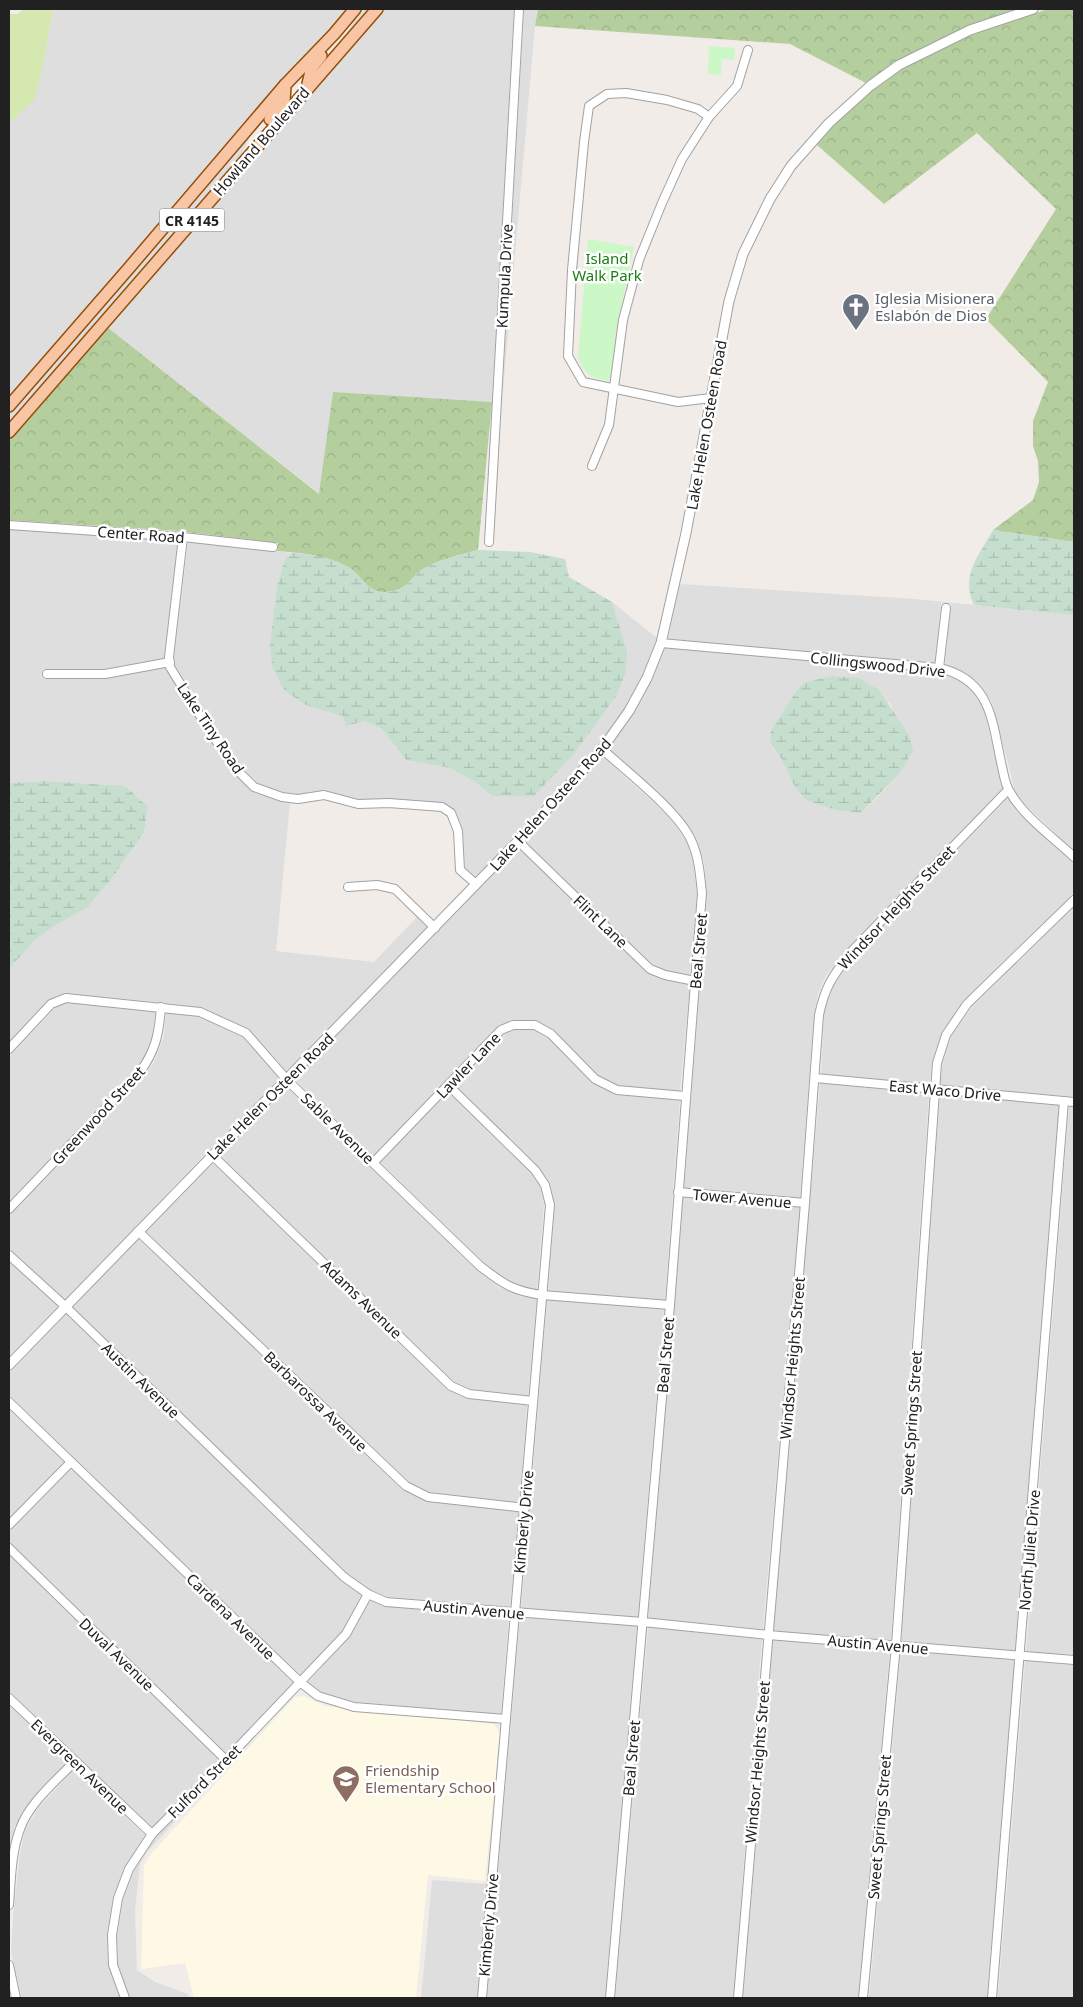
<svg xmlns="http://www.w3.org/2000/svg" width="1083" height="2007" viewBox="0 0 1083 2007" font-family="'Noto Sans',sans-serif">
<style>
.residential{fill:#dfdede;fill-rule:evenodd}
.education{fill:#fef9e4}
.grass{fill:#d5e8b0}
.forest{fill:url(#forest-crowns)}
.wetland{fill:url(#wetland-marsh)}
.park{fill:#ccf8c8}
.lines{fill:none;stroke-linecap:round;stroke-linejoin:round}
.minor-casing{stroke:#a2a2a2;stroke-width:10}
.tertiary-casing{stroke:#a2a2a2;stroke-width:11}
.primary-casing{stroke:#974e06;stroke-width:14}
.minor{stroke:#fff;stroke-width:8}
.tertiary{stroke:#fff;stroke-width:9}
.primary{stroke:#f8c6a5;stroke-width:11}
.labels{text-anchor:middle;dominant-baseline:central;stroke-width:5;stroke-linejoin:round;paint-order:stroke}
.shield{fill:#fff;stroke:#646464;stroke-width:1}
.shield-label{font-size:14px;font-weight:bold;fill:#212121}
.street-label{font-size:15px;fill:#212121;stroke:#fff}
.park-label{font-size:15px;fill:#1a7d11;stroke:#fff}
.worship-label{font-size:15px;fill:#5b616d;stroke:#fff;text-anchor:start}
.education-label{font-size:15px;fill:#785e54;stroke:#fff;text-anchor:start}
</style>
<defs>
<pattern id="forest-crowns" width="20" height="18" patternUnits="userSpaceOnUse" patternTransform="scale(1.25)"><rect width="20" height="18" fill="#b5ce9e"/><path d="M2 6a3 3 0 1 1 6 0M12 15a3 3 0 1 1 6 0" fill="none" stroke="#9bb188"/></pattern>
<pattern id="wetland-marsh" width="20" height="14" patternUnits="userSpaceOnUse" patternTransform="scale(1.25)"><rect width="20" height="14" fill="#c5dece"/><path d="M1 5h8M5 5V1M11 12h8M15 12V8" fill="none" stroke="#a9beb1"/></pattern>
</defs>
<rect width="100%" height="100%" fill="#f1ece8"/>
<g class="residential">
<path d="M53,9H349L330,32L282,81H279V84L125,266L9,398V123L14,118L45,56Z"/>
<path d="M362,9H370L317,70L349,31L354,18Z"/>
<path d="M383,9H514L492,402L333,393L320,494L107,327Z"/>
<path d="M524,9H538L535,26L502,403Z"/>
<path d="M278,100L251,134L241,156L9,424V414Z"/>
<path d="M9,529L178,541L164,658L104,669H43L42,678L105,679L165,667L208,737L233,773L252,791L280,801L290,802L276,951L374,962L417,917L427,928L287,1072L249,1029L202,1008L166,1003L64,993L47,1001L9,1042V969L35,940L56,925L88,907L113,877L144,832L148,807L124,786L45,781L9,783Z"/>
<path d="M188,542L293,553L285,559L277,586L270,643L330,712L364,721L382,729L406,760L450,768L475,782L492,796H534L574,754L617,695L627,651L612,602L657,638L642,676L624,709L598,746L563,786L476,878L465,868L463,830L455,811L445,804L389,799H358L326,791L298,794L283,792L257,783L241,767L217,733L203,708L175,665L174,657Z"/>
<path d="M680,584L915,599L1074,615V851L1021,801L1015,791L992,702L980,684L966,673L945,665L951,604L941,603L935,663L668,639Z"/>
<path d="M665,648L939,673L961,681L972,690L983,706L1003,789L846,950L826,976L818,994L814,1014L800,1198L684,1188L707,894L704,862L696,837L680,814L608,748L633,714L652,679ZM889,702L898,720L909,735L900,773L876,799L861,813L794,785L781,758L770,744Z"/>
<path d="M602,756L672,819L686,840L693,863L697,893L690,975L667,971L653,965L525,841Z"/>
<path d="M1008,798L1013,807L1074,864V893L963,1001L942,1033L932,1062L930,1084L821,1074L824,1015L828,997L835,981L854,956Z"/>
<path d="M519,848L646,972L664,980L690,984L680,1091L619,1086L599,1076L554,1031L535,1020L510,1021L497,1027L373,1156L294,1079Z"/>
<path d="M1074,907V1097L940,1085L942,1064L951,1037L972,1007Z"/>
<path d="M67,1002L155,1011L153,1034L144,1058L136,1070L9,1201V1057L55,1008Z"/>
<path d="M166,1012L199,1017L243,1036L280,1079L205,1154L65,1300L9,1248V1216L145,1075L154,1062L164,1036Z"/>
<path d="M514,1029H533L548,1038L591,1082L614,1094L680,1100L665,1300L548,1291L555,1205L550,1184L538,1167L455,1085L505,1034Z"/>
<path d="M820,1083L929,1094L891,1640L773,1631Z"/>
<path d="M287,1086L477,1270L499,1287L519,1296L537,1299L528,1396L470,1389L454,1382L219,1155Z"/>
<path d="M448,1092L531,1172L540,1186L544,1205L537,1290L523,1287L504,1279L484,1263L380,1162Z"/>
<path d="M940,1094L1059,1105L1015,1651L901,1641Z"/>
<path d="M1069,1106H1074V1655L1026,1652Z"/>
<path d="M212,1162L447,1389L468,1398L527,1405L520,1503L429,1492L409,1482L145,1231Z"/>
<path d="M683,1197L800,1207L763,1629L648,1618Z"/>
<path d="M138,1238L402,1489L427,1501L519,1512L510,1607L388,1597L371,1590L347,1573L73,1307Z"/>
<path d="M9,1261L59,1307L9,1358Z"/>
<path d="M547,1300L664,1309L638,1617L521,1608Z"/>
<path d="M66,1314L340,1580L361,1595L342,1632L300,1675L9,1395V1372Z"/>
<path d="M9,1408L64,1462L9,1518Z"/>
<path d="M72,1469L293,1682L226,1753L9,1541V1532Z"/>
<path d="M9,1555L219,1760L152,1828L9,1691Z"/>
<path d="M371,1600L384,1606L509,1616L501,1714L355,1702L321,1692L308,1682L350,1637Z"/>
<path d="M520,1617L637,1626L605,1998H487Z"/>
<path d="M648,1627L762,1639L733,1998H615Z"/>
<path d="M773,1640L890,1649L858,1998H743Z"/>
<path d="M901,1650L1015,1660L987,1998H869Z"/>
<path d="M1025,1661L1074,1665V1998H998Z"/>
<path d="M9,1704L68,1761L30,1802L15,1826L9,1858Z"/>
<path d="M75,1768L145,1835L124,1868L113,1898L107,1934L108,1966L119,1997L22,1998L11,1952L13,1918L20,1853L25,1830L39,1807Z"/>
<path d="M209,1784L147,1852L140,1864L135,1911L137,1970L155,1982L188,1994L189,1998H130L118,1964L117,1935L123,1899L134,1871L156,1837Z"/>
<path d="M432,1880L487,1884L477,1998H421Z"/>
</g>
<path class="education" d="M304,1696L325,1706L494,1724L500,1733L485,1881L428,1875L416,1998H194L185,1963L141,1969L144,1866L151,1854L295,1697Z"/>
<path class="grass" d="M24,9H53L45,56L35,99L9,123V14H17Z"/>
<g class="forest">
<path d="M538,9H1018L968,26L896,61L866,83L790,44L535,26Z"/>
<path d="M1048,9H1074V542L993,530L1033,500L1039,482L1038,461L1033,446V421L1048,382L986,319L1056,209L977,133L884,204L817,145C839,117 872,86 902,68C948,41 998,25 1048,9Z"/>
<path d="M107,327L319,494L333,392L492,402L478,550C460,555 440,559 423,569C407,580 408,591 385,592C368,594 361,574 348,567C326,555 303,553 277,551L278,543L179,531L9,520V439Z"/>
</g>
<g class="wetland">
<path d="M993,530L1074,542V615L974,605C960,575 979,556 993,530Z"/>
<path d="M478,550L530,552L565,559L569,577L612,602L627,651L626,671L617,695L574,754L534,796H492L475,782L450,768L406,760L382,729L364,721L346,726L343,716L306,705L285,691L272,667L270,643L277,586L285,559L293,553C313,554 330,557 348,567C361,574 368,593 385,592C408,591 407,580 423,569C440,559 460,555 478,550Z"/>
<path d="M833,676L859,678L879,690L909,735L913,751L900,773L861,813L836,810L806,800L794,785L781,758L770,743L771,730L798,689L806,682Z"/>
<path d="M45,781L125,786L148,807L144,832L113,877L88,907L56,925L35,940L9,969V783Z"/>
</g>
<g class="park">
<path d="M709,46L735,48L734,60L722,59L721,75L708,74Z"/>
<path d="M588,239L634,247L615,337L620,343L613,376L607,381C588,377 586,375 578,357Z"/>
</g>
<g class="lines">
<g class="minor-casing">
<g id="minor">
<path d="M709,117L698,109L667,100L626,93L607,94L589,106L584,142L572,270L568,356L583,382L678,402L711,398"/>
<path d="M592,466L609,425L623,320L639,260L662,203L682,159L709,117L737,86L748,50"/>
<path d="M9,525L183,537L273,547"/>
<path d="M183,537L169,657L170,667L212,735L237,770L254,787L282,797L298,799L324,795L358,804L389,803L442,807L451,813L458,831L460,870L476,884"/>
<path d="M489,542L519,9"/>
<path d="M661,643L939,668C992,680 992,722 1002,767C1004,775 1005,785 1010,792C1023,816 1054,838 1074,857"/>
<path d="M939,668L946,608"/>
<path d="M47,674H105L170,662"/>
<path d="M602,749C626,771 679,812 691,840C699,857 700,875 702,893L670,1305L610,1998"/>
<path d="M518,841L650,969L665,975L695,981"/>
<path d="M348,887L377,885L395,889L435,928"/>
<path d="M9,1049L51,1004L66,998L200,1012L246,1033L287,1080L480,1266C503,1284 513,1291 542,1295L670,1305"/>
<path d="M815,1078L1074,1102"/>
<path d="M448,1085L535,1170L545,1185L550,1205L482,1998"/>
<path d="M212,1155L451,1386L469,1394L533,1401"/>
<path d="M373,1163L501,1030L513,1025H535L551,1034L595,1079L617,1090L685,1096"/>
<path d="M678,1192L805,1203"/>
<path d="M9,1209L140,1072C156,1050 159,1033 161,1007"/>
<path d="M138,1231L406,1486L428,1497L525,1508"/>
<path d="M9,1255L66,1307L344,1577L368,1594L386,1602L643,1622L768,1635L1074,1660"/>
<path d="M9,1402L300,1682L318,1696L354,1707L506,1719"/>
<path d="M9,1525L71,1462"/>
<path d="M9,1548L226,1760"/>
<path d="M9,1698L152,1834"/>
<path d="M9,1905C11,1881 11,1853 20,1829C29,1803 56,1781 75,1761"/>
<path d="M9,1965L16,1998"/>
<path d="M125,1998L113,1965L112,1935L118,1898L129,1869L152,1834L226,1760L346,1634L368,1594"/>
<path d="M738,1998L805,1203L819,1015C825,986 833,976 850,953L1008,790"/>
<path d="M863,1998L896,1645L937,1063L946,1035L967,1004L1074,900"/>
<path d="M992,1998L1064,1101"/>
</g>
</g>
<g class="tertiary-casing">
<path id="tertiary" d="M9,1365L518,841L602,749L629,711L647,678L661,643L686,533L729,301L743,254L770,199L791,166L829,123L870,86L899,65L970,30L1033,9"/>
</g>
<g class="primary-casing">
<g id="primary">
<path d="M307,88L312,67L321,56"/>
<path d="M270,119L284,102L285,85"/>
<path d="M9,406L129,268L285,85L334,34L355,9"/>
<path d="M9,432L377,9"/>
</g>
</g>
<use href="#minor" class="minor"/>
<use href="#tertiary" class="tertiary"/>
<use href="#primary" class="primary"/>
</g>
<defs>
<g id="church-pin" transform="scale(1.4375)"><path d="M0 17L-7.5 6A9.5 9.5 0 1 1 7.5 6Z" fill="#6b7280" stroke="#fff"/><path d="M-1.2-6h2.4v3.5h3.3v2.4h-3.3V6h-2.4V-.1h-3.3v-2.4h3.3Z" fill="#fff"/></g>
<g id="school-pin" transform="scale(1.4375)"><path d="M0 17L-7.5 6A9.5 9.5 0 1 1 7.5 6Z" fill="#8d6e63" stroke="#fff"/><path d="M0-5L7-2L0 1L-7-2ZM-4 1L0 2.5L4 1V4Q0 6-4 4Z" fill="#fff"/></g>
</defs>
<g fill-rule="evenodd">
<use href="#church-pin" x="856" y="307"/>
<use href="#school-pin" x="346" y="1779"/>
</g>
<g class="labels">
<rect class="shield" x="159.5" y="208.5" width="65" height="23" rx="4"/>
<g class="shield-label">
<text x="192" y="220">CR 4145</text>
</g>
<g class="street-label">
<text transform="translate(261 141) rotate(-49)">Howland Boulevard</text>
<text transform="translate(504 276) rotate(-87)">Kumpula Drive</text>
<text transform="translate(706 425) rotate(-80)">Lake Helen Osteen Road</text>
<text transform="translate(141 534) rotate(4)">Center Road</text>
<text transform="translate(878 664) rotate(6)">Collingswood Drive</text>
<text transform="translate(211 728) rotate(56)">Lake Tiny Road</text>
<text transform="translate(550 804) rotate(-48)">Lake Helen Osteen Road</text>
<text transform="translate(896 907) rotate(-47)">Windsor Heights Street</text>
<text transform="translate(601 921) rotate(44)">Flint Lane</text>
<text transform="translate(698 951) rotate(-85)">Beal Street</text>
<text transform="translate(468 1065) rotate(-46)">Lawler Lane</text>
<text transform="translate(945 1090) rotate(5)">East Waco Drive</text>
<text transform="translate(270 1096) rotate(-45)">Lake Helen Osteen Road</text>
<text transform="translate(98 1115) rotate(-47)">Greenwood Street</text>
<text transform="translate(338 1128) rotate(44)">Sable Avenue</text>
<text transform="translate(742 1198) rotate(5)">Tower Avenue</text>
<text transform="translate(362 1299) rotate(44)">Adams Avenue</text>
<text transform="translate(665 1355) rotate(-85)">Beal Street</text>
<text transform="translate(792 1358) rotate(-85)">Windsor Heights Street</text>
<text transform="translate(141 1380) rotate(44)">Austin Avenue</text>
<text transform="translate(316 1401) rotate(44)">Barbarossa Avenue</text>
<text transform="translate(911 1423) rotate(-86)">Sweet Springs Street</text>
<text transform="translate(523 1522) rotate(-85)">Kimberly Drive</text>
<text transform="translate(1029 1550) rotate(-85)">North Juliet Drive</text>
<text transform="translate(474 1609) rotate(5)">Austin Avenue</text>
<text transform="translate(231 1616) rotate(44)">Cardena Avenue</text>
<text transform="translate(878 1644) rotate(5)">Austin Avenue</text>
<text transform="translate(117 1654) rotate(44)">Duval Avenue</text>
<text transform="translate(631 1758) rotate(-85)">Beal Street</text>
<text transform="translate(757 1762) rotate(-85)">Windsor Heights Street</text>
<text transform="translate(80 1766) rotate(44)">Evergreen Avenue</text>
<text transform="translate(204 1781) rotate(-45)">Fulford Street</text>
<text transform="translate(879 1827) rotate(-85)">Sweet Springs Street</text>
<text transform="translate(488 1925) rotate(-85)">Kimberly Drive</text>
</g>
<g class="park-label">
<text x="607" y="258">Island<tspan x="607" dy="17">Walk Park</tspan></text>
</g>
<g class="worship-label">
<text x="875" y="298">Iglesia Misionera<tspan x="875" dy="17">Eslabón de Dios</tspan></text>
</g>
<g class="education-label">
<text x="365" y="1770">Friendship<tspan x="365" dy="17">Elementary School</tspan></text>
</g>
</g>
<rect width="1083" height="2007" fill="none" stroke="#212121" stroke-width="20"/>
</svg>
